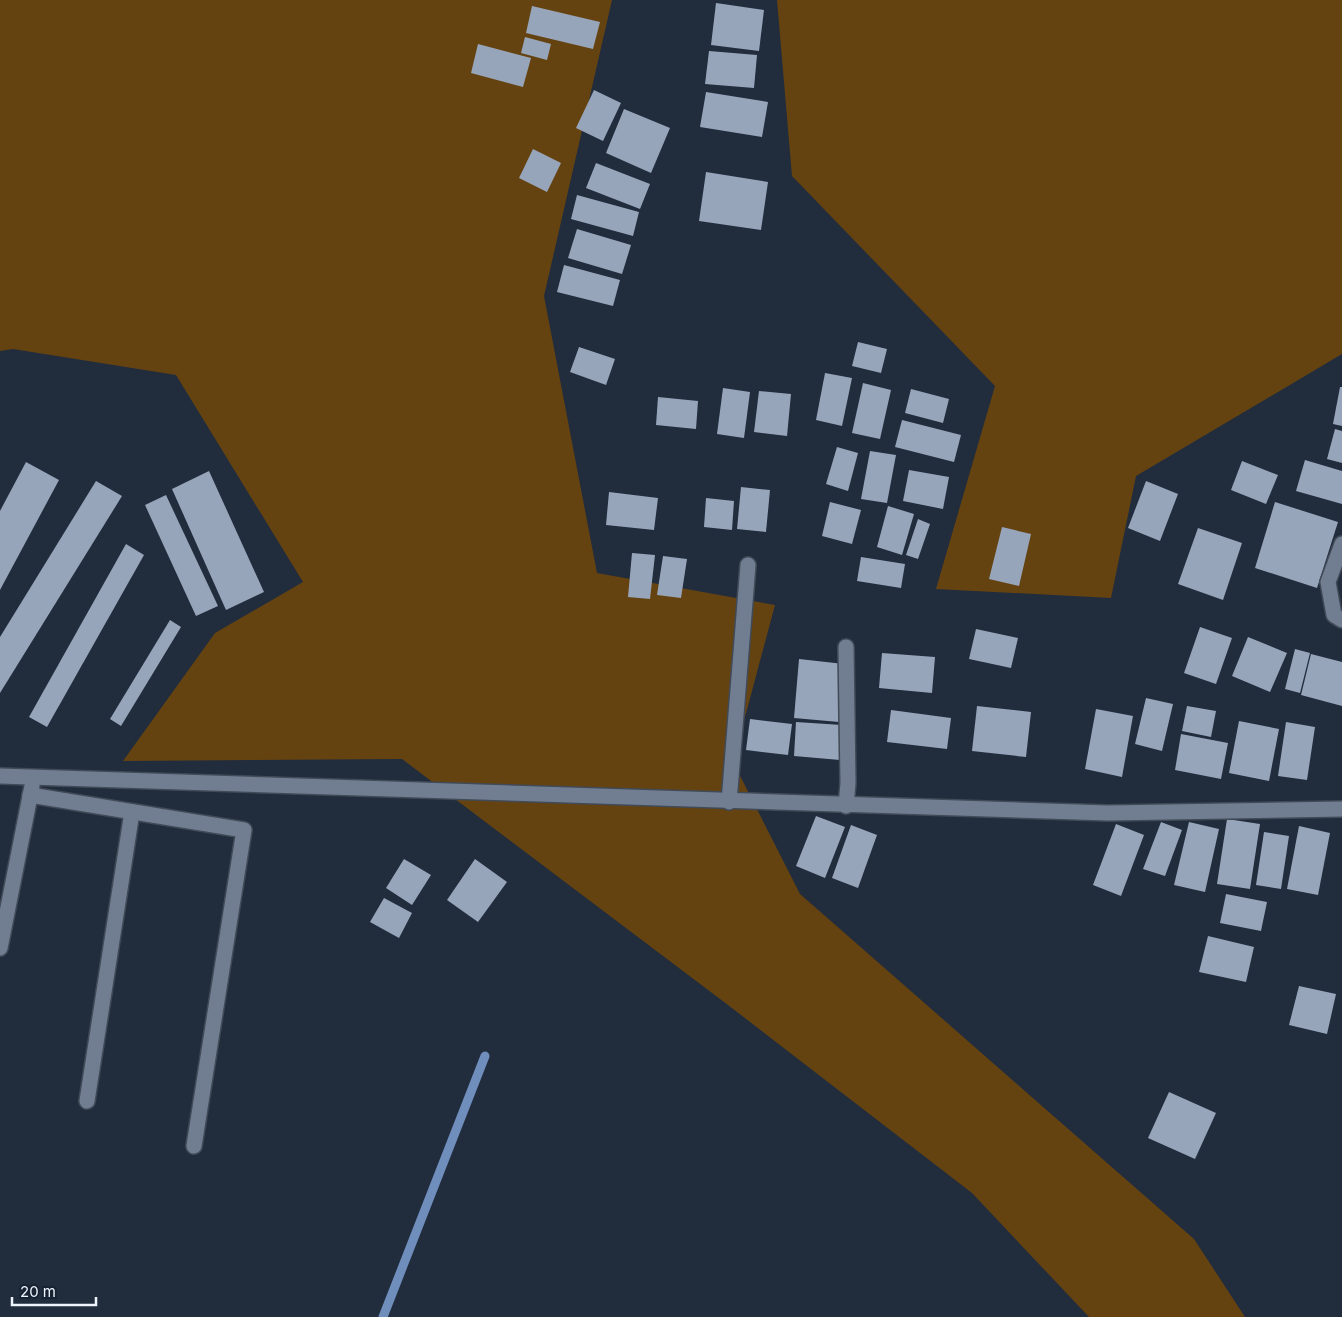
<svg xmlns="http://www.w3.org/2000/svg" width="1342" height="1317" viewBox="0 0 1342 1317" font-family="Inter,sans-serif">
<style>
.green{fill:#654311}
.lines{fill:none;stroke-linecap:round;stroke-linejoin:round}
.stream{stroke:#708ebc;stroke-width:9}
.building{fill:#97a5bb}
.street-casing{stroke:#414a57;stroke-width:18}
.street{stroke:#717e92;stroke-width:15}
</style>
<rect width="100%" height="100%" fill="#212c3d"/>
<g class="green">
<path d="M0,0H612L544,296L597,573L775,605L733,762L800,894L1194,1239L1245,1317H1089L972,1193L728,1005L402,759L123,761L215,633L303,582L176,375L13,349L0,351Z"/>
<path d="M777,0H1342V354L1136,476L1111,598L936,589L995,386L792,176Z"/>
</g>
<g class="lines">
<path class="stream" d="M383,1317L485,1056"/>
</g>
<g class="building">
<path d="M716,3L764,10L759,51L711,45Z"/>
<path d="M532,6L600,22L593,49L526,33Z"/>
<path d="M525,37L551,44L547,60L521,53Z"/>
<path d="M478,44L531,58L523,87L471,73Z"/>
<path d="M709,51L757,55L754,88L705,84Z"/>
<path d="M594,90L621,103L603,141L576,128Z"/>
<path d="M706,92L768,102L762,137L700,127Z"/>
<path d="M624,109L670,128L651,173L606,153Z"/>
<path d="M533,149L561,163L547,192L519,178Z"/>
<path d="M596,163L650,184L640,209L586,188Z"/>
<path d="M706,172L768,182L761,230L699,221Z"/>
<path d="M577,195L639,212L633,236L571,219Z"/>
<path d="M577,229L631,245L622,274L568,258Z"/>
<path d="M564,265L620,280L613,306L557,292Z"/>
<path d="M858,342L887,349L881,373L852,366Z"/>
<path d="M579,347L615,359L606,385L570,372Z"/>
<path d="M825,373L852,378L842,426L816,420Z"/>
<path d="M863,383L891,390L880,439L852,433Z"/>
<path d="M1340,387H1342V426L1333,424Z"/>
<path d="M723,388L750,392L744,438L717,434Z"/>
<path d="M911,389L949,399L943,423L905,413Z"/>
<path d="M759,391L791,394L787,436L754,432Z"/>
<path d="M658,397L698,401L696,429L656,425Z"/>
<path d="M902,420L961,435L954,462L895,447Z"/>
<path d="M1335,429L1342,431V463L1327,459Z"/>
<path d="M837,447L858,453L848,491L826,484Z"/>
<path d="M870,451L896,455L887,503L861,499Z"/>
<path d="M1305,460L1342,471V504L1296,491Z"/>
<path d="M1242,461L1278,475L1266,504L1231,490Z"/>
<path d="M26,462L59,480L0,590V511Z"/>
<path d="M909,470L949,477L943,509L903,501Z"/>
<path d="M209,471L264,592L226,610L172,489Z"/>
<path d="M96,481L122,496L0,693V637Z"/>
<path d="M1146,481L1178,494L1160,541L1128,528Z"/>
<path d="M741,487L770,490L766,532L737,529Z"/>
<path d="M609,492L658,498L654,530L606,525Z"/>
<path d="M166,495L218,606L196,616L145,505Z"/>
<path d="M706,498L734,501L732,530L704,527Z"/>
<path d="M830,502L861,510L852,544L822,536Z"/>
<path d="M1275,502L1338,522L1317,588L1255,568Z"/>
<path d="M888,506L914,514L902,555L877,547Z"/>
<path d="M918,519L930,524L918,559L906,555Z"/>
<path d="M1002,527L1031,534L1019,586L989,579Z"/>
<path d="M1198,528L1242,543L1223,600L1178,584Z"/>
<path d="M126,544L144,555L47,727L29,717Z"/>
<path d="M632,553L655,555L650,599L628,597Z"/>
<path d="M663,556L687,559L681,598L657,595Z"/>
<path d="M861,557L905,564L901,588L857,581Z"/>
<path d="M170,620L181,627L121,726L110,719Z"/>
<path d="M1200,627L1232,638L1216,684L1184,673Z"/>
<path d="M976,629L1018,638L1011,668L969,659Z"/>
<path d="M1248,637L1287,653L1270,692L1232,676Z"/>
<path d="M1295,649L1310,653L1300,693L1285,689Z"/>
<path d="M882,653L935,657L932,693L879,688Z"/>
<path d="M1311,654L1342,662V706L1301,695Z"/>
<path d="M799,659L844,664L839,722L794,718Z"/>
<path d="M1146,698L1173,704L1162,751L1135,744Z"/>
<path d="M977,706L1031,712L1026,757L972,751Z"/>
<path d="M1187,706L1216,711L1211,737L1182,731Z"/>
<path d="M1096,709L1133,716L1122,777L1085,769Z"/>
<path d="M891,710L951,718L947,749L887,742Z"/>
<path d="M750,719L792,724L788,755L746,750Z"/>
<path d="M1239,721L1279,729L1269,781L1229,773Z"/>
<path d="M796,722L842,725L840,760L794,756Z"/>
<path d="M1286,722L1315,727L1307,780L1278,776Z"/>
<path d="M1181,734L1228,743L1221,779L1175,770Z"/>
<path d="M816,816L845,827L825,878L796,866Z"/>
<path d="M1227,819L1260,824L1250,889L1217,884Z"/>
<path d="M1161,822L1182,830L1165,876L1143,869Z"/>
<path d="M1189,822L1219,829L1205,892L1174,885Z"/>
<path d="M1116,824L1144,835L1121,896L1093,885Z"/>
<path d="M851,825L877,835L858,888L832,878Z"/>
<path d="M1299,826L1330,833L1318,895L1287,889Z"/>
<path d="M1264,832L1289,836L1281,889L1256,885Z"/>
<path d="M404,859L431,875L412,905L386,888Z"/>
<path d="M475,859L507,882L478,922L447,900Z"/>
<path d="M1226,894L1267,902L1261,931L1220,923Z"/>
<path d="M384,898L412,913L399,938L370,922Z"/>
<path d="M1208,936L1254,947L1246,982L1199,972Z"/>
<path d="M1299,986L1336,994L1327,1034L1289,1025Z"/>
<path d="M1169,1092L1216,1113L1195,1159L1148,1138Z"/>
</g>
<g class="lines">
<g class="street-casing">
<g id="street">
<path d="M1342,544L1328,582L1334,615L1342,620"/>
<path d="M846,647L848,783L846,806"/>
<path d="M0,776L1108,813L1342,809"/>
<path d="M30,795L244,830L194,1146"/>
<path d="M729,802L748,565"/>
<path d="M0,948L32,786"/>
<path d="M87,1101L132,812"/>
</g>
</g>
<use href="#street" class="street"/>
</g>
<path d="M12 1297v8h84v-8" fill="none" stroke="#eef4fd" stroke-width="2.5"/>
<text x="20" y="1297" font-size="15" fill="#eef4fd" stroke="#172233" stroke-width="4" paint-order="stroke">20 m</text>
</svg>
